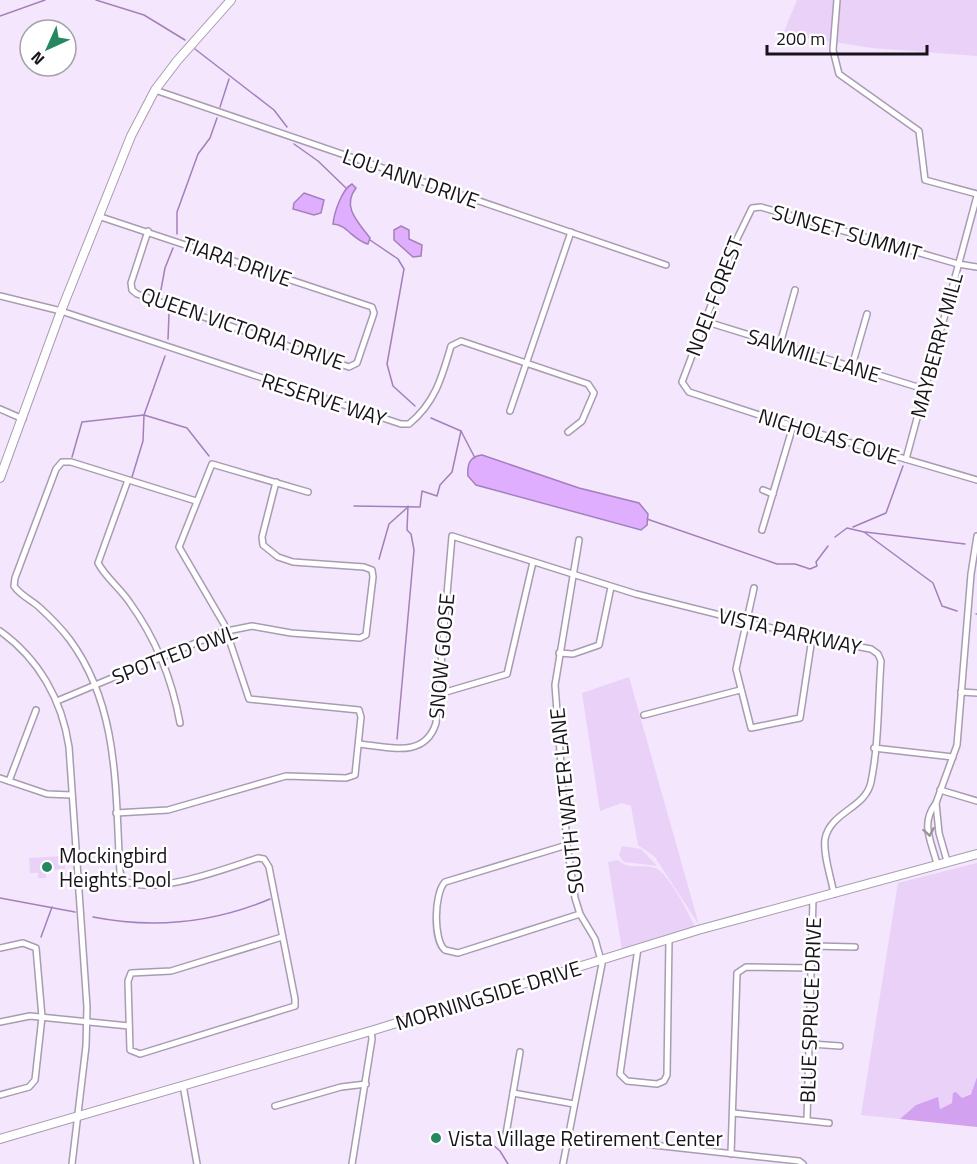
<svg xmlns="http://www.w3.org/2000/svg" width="977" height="1164" viewBox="0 0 977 1164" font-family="'Titillium Web',sans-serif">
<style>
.green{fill:#e9d1f8}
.forest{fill:#d2a1f0}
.water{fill:#e0aefe;stroke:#a480ba;stroke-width:1.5}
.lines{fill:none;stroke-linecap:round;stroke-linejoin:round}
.stream{stroke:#a480ba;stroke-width:1.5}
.street-casing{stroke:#a99bb1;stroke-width:8}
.secondary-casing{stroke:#a99bb1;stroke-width:10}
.street{stroke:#fff;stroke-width:5}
.secondary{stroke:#fff;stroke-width:8}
.oneway{stroke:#979598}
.poi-dot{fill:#268861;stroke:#fff;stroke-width:2}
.labels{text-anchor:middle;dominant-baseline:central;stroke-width:5;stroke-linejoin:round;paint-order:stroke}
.street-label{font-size:21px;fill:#18131b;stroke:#fff}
.poi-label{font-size:21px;fill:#18131b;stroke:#fff;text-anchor:start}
</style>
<rect width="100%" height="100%" fill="#f4e6fd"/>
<g class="green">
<path d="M797,0H977V56L872,48L783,34Z"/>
<path d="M629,677L699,925L655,857L638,845L631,806L622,803L600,811L582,693Z"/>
<path d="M622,846L641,849L657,866L624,862L619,855Z"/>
<path d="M64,856L65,869L46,870V878H38V873H30L29,858Z"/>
<path d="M618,860C630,871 641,863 655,868C668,872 689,914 695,927L622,950L608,862Z"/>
<path d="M977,863V1077L971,1093L940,1109L938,1098L916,1105L900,1119L861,1115L898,883Z"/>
</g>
<path class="forest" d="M977,1077V1127L900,1119L916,1105L938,1097L940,1109L952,1103L953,1093L956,1092L962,1098L971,1094Z"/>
<g class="water">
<path d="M352,184L356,188C341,207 359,223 370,238L368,244C354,241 346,224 333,224C334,213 342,189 352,184Z"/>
<path d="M304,193L324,200L321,213L314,215L293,209L294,203Z"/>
<path d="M401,226L409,230V239L422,245L421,256L413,257L394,240V230Z"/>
<path d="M482,455L579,488L639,503L648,514L647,525L641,530L476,485L468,476C467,464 470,456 482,455Z"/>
</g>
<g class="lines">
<g class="stream">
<path d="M96,0L144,15L185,40"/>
<path d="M0,16L45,0"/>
<path d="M195,49L274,110L287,127"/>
<path d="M220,107L229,79"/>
<path d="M294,144L318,161L346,188"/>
<path d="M177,234V212L198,154L210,138L217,118"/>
<path d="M370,240L398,259L404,269L387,364L393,386L415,406"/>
<path d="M160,295L165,268L173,248"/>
<path d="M168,339L169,314"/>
<path d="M461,431L475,458"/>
<path d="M72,457L82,422L144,415L187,428L209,456"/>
<path d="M132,477L143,441L144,415L165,356"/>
<path d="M354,506L420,507L422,491L437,496L440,485L452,472L461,431L431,418"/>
<path d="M647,519L777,564H795L810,569L817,566L816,562L828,546"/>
<path d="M853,527L886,513L903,466"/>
<path d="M865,532L965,544"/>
<path d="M835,537L847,528L864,532L933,583L942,606L957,611"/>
<path d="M379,559L389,524L408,507"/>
<path d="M976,614H977"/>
<path d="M397,739L414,550L411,534L407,530L408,506"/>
<path d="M0,898L75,912"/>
<path d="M93,917C154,929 213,923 270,899"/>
<path d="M41,937L52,907"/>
<path d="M482,1135L500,1151L508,1164"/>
</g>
<g class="street-casing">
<g id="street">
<path d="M837,0L833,50L839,74L919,131L925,180L977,194"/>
<path d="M155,90L666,265"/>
<path d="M98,216L372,307L374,313L357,363L349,367L137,294L132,290L131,283L148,231"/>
<path d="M977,267L958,264L761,207L752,208L733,247L682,382L689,392L793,426L977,480"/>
<path d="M0,296L61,311L401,424H409C435,403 442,377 451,346L461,341L588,384L594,393L582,421L568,432"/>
<path d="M704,321L924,389"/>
<path d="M780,344L795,290"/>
<path d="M852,366L867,314"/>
<path d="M0,409L23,419"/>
<path d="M510,411L571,232"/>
<path d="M906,459L977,196"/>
<path d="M128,480L98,563C106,578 121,589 130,603C156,639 172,679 180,723"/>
<path d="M763,490L773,494"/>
<path d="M196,501L71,462H62L56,469L15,578L14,586C20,595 31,600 39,607C50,617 61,628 70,640C120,708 115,792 120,872L123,880C153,897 227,868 258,858L264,859L269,867L295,999V1006L140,1054L130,1050L128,981L131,973L171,971L282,937"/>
<path d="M762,530L793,426"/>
<path d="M754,588L736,669L751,728L800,718L812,638"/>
<path d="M0,631C39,659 62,700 69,747L87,1007L86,1046L72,1164"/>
<path d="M559,653L573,654L599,645L611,587"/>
<path d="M961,692L977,693"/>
<path d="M439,694L507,674L533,562"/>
<path d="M57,701L222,632L252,626L291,633L360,638L366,635L373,577L372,570L364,567L293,562L278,557L263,545L262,537L276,482"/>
<path d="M644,715L740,690"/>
<path d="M359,744C389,747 425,759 436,723L452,536L636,594L812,638L871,649L878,654L881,661C878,701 879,743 871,782C866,808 830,812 825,839C823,855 831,877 834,894"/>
<path d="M874,748L953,757"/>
<path d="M0,778L47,794L72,795"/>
<path d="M9,781L36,710"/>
<path d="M940,790L977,801"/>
<path d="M936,803C920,824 931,840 937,864"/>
<path d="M116,813L168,810L286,776L346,778L355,775L361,717L359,710L249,699L224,624L179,547L212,464L308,492"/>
<path d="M567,845L445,882C434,893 433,940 445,950L458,953L580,914"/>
<path d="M947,861L939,833L936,803L957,745L971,574L977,536"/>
<path d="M813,946L855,947"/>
<path d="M0,948L23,943L36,948L42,1017L35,1080L29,1087L0,1095"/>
<path d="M638,948L620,1074L627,1081L657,1084L664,1081L667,1075L669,939"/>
<path d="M0,1022L30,1016L129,1026"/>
<path d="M811,1044L840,1046"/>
<path d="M183,1085L197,1164"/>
<path d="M513,1093L574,1104"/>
<path d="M275,1106L341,1087L366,1084"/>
<path d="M733,1113L829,1123"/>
<path d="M807,1120L813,899"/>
<path d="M505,1140L520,1052"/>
<path d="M608,1140L799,1161L803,1164"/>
<path d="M731,1154L737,973L746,967L812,968"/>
<path d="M352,1164L372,1039L371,1031"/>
<path d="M563,1164L602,964L595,939L580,914L575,898L567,845L555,685L579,540"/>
</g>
</g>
<g class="secondary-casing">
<g id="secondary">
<path d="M0,478L61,311L131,136L155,90L177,61L231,0"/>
<path d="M0,1139L374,1030L698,930L977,854"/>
</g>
</g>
<use href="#street" class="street"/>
<use href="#secondary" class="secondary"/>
</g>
<defs><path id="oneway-chevron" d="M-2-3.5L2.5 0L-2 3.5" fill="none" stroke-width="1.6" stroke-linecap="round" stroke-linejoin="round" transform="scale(1.5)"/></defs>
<use class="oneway" href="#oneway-chevron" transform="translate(929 832) rotate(80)"/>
<g class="poi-dot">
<circle cx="47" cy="867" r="6"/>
<circle cx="436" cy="1138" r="6"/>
</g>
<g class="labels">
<g class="street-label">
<text transform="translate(411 178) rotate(19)">LOU ANN DRIVE</text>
<text transform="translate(847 232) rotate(16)">SUNSET SUMMIT</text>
<text transform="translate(237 261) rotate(19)">TIARA DRIVE</text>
<text transform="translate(714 296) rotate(-69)">NOEL FOREST</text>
<text transform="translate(243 328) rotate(19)">QUEEN VICTORIA DRIVE</text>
<text transform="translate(936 345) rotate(-75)">MAYBERRY MILL</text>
<text transform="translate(814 355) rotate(17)">SAWMILL LANE</text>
<text transform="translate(324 399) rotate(18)">RESERVE WAY</text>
<text transform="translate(829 436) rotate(17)">NICHOLAS COVE</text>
<text transform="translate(790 631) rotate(13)">VISTA PARKWAY</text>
<text transform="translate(174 654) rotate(-21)">SPOTTED OWL</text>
<text transform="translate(441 656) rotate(-85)">SNOW GOOSE</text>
<text transform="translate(566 801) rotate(-96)">SOUTH WATER LANE</text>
<text transform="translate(488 995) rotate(-17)">MORNINGSIDE DRIVE</text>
<text transform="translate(810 1010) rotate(-88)">BLUE SPRUCE DRIVE</text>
</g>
<g class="poi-label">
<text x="59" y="855">Mockingbird<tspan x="59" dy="24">Heights Pool</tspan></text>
<text x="448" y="1138">Vista Village Retirement Center</text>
</g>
</g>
<g transform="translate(48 48) rotate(225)"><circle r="28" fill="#ffffff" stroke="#a3a1a4" stroke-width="1.5"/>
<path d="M0-4.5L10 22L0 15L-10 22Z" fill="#268861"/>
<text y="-9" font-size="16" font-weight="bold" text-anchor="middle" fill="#18131b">N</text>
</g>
<path d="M767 45v9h160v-9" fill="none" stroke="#18131b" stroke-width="3"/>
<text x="776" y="45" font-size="18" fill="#18131b" stroke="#ffffff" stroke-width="4.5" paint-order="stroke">200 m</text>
</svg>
